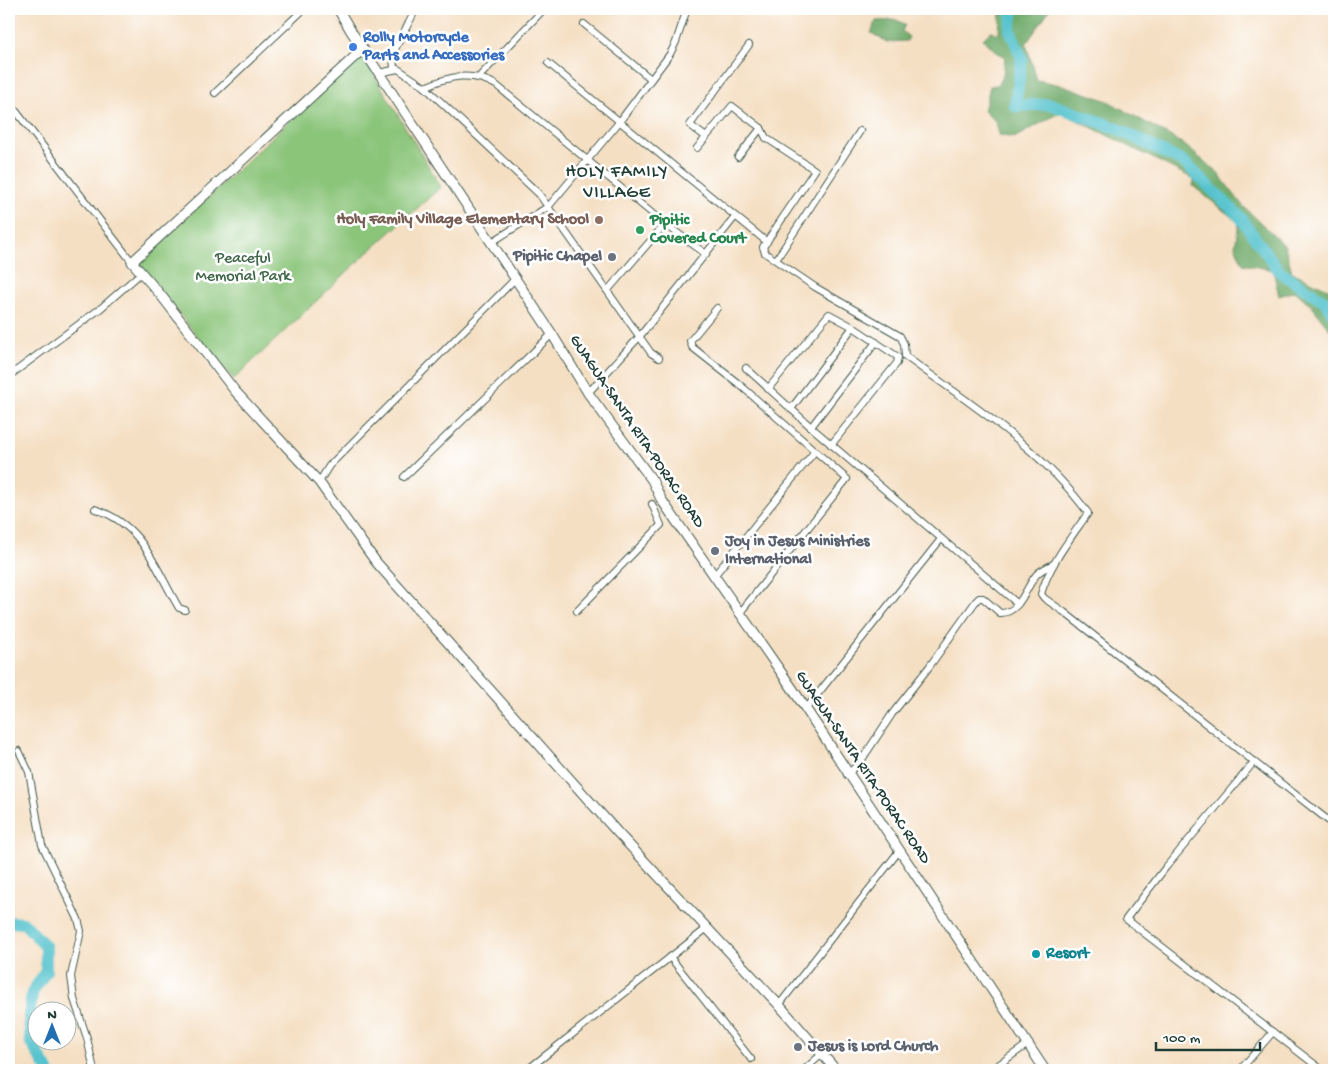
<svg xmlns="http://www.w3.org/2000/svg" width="1343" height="1079" viewBox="0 0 1343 1079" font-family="'Gochi Hand',sans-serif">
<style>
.green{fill:#8bc57a;stroke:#558157}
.forest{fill:#70aa6a;stroke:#48744f}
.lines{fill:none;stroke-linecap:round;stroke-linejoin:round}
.river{stroke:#55c2cd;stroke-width:12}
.street-casing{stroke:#3f5549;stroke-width:8}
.secondary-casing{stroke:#3f5549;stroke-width:11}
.street{stroke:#fff;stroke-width:6}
.secondary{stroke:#fff;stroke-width:9}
.shop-dot{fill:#3f7fe0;stroke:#fff;stroke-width:2}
.education-dot{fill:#8d6e63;stroke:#fff;stroke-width:2}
.leisure-dot{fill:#2e9e5b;stroke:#fff;stroke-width:2}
.worship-dot{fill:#6b7280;stroke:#fff;stroke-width:2}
.culture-dot{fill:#0f9aa8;stroke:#fff;stroke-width:2}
.labels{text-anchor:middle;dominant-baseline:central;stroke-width:5;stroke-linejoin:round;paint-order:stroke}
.shop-label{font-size:16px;font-weight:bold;fill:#366cbe;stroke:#fff;text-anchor:start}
.education-label{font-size:16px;font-weight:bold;fill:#785e54;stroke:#fff;text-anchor:end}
.leisure-label{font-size:16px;font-weight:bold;fill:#27864d;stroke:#fff;text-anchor:start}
.worship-label{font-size:16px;font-weight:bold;fill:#5b616d;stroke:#fff;text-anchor:start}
.park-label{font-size:16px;fill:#3f6649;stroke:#fff}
.street-label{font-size:16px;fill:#1f3d34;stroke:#fff}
.culture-label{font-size:16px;font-weight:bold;fill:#0d838f;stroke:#fff;text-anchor:start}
.neighbourhood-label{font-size:18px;letter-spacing:1px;fill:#1f3d34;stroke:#fff}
</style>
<rect width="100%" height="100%" fill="#fff"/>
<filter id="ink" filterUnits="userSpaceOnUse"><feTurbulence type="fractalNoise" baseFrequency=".02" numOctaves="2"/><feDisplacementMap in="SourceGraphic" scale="10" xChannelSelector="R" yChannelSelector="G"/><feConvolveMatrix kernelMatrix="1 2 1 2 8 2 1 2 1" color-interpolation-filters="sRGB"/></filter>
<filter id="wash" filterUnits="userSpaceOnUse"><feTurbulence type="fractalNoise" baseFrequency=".0096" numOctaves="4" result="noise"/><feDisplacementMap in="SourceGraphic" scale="20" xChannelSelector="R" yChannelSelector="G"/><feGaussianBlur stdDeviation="1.12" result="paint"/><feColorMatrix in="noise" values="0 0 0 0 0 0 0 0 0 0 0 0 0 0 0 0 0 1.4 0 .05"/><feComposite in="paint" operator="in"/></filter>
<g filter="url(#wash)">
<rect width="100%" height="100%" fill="#f5dfc3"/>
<path class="green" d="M361,53L441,187L365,255L234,379L216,360L139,263Z"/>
<g class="forest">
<path d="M1000,9H1050L1026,44L1037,80L1065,86L1108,101L1182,143L1217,172L1243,206L1285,246L1292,272L1334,292V335L1311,305L1295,291L1279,296L1273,270L1243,264L1235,246L1239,223L1193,186L1194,179L1061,112L1014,138L999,135L996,122L984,111L990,86L997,85L1003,76L1005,57L997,52L983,39L991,31L999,34Z"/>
<path d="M897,20L905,25L902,31L909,37L907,41L887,42L871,33L876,21Z"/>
</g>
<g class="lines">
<g class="river">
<path d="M1013,9L1010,30L1022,59L1015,106L1050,104L1116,128L1185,163L1240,217L1280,272L1326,302L1334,316"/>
<path d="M9,922L24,923L46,947V971L32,993L29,1017L31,1043L48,1070"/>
</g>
</g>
</g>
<g filter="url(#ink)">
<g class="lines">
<g class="street-casing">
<g id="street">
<path d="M584,24L651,79"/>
<path d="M548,63L767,242"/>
<path d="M394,69L393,53L416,9"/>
<path d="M379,73L398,69L425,87L539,194L651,353L659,358"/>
<path d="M478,78L544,9"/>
<path d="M425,87C449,76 472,71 496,85L665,224L706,254"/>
<path d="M215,93L304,9"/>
<path d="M9,102L132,262"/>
<path d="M706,137L690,125L749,45"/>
<path d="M697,148L732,106L761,128L766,138L815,170L763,247L765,253L815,287L900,336L904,344L905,356C970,404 1040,447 1088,513C1071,538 1050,563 1041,594L1044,598L1064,612L1334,825"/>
<path d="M738,157L761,128"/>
<path d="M492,242L549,206L620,121L670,54L676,42L687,9"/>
<path d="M776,260L860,131"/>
<path d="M608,290L665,224"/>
<path d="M717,308L690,341L692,347L739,384L847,479L739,614"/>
<path d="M746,368L811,427L1018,604"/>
<path d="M9,376L101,308L141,273"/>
<path d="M768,389L829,314L853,327L898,357L897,363L831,445"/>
<path d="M588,393L640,336L735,217"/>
<path d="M791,409L853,327"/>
<path d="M811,427L876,342"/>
<path d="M404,477L552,334"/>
<path d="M319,482L329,466L515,279"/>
<path d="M95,509C144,525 155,568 179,608L185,610"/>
<path d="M714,576L815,451"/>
<path d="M577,611L661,525L652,504"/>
<path d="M805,710L941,539"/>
<path d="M19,751L29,772L42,845L78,919L81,931L71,976L74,999L87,1038L94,1070"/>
<path d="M1254,762L1166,867L1126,919L1322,1070"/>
<path d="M847,775L861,761L892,714L929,667L976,601L979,598H983L1000,613C1020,614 1026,586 1037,574C1041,570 1048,567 1053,564"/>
<path d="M670,957L751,1059"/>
<path d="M779,1005L899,851"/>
<path d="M527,1070L706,929"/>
<path d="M804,1070L822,1054"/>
<path d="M991,1070L1028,1044"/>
<path d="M1240,1070L1273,1032"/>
</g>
</g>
<g class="secondary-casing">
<g id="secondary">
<path d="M338,9L351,31L552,334L588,393L652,480L661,499L792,688L1045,1070"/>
<path d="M363,49L132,262L160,294L235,391L319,482L376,562L618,833L779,1005L836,1070"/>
</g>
</g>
<use href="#street" class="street"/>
<use href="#secondary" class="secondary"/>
</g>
</g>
<circle class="shop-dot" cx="353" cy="47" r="5"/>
<circle class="education-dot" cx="599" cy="220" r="5"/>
<circle class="leisure-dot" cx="640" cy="230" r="5"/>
<g class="worship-dot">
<circle cx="612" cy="257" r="5"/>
<circle cx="715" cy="551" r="5"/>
<circle cx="798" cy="1047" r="5"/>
</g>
<circle class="culture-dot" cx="1036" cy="954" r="5"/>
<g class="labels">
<g class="shop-label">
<text x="363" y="38">Rolly Motorcycle<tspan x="363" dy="18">Parts and Accessories</tspan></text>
</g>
<g class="education-label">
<text x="589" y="220">Holy Family Village Elementary School</text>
</g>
<g class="leisure-label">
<text x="650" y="221">Pipitic<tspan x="650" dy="18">Covered Court</tspan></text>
</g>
<g class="worship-label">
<text x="602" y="257" text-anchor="end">Pipitic Chapel</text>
<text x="725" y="542">Joy in Jesus Ministries<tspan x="725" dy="18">International</tspan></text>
<text x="808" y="1047">Jesus is Lord Church</text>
</g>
<g class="park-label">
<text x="243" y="259">Peaceful<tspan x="243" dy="18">Memorial Park</tspan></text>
</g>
<g class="street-label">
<text transform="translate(636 432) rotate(56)">GUAGUA-SANTA RITA-PORAC ROAD</text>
<text transform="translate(862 768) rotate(56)">GUAGUA-SANTA RITA-PORAC ROAD</text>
</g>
<g class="culture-label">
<text x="1046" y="954">Resort</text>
</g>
<g class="neighbourhood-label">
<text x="617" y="172">HOLY FAMILY<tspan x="617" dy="21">VILLAGE</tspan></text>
</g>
</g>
<rect width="1343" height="1079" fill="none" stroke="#fff" stroke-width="30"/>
<g transform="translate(52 1026)"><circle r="24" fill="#ffffff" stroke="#a5b1ae"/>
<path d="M0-4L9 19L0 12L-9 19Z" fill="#1f6fb2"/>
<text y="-8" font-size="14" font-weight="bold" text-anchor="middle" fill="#1f3d34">N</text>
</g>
<path d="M1156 1042v8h104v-8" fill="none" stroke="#1f3d34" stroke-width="2.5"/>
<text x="1163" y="1042" font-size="15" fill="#1f3d34" stroke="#ffffff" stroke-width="4" paint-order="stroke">100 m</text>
</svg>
